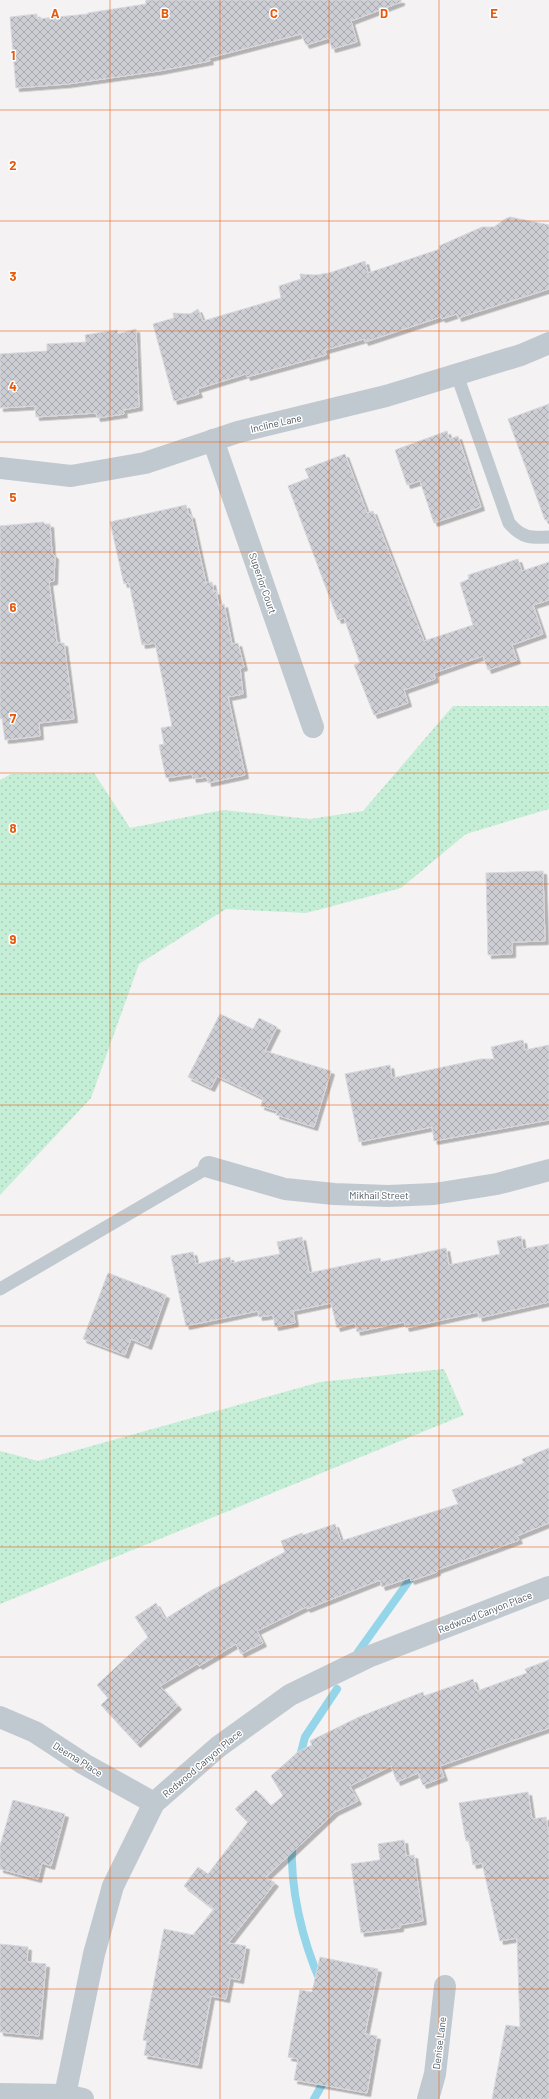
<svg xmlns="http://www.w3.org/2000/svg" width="549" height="2099" viewBox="0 0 549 2099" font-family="Barlow,sans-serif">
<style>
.grass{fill:url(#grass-dots)}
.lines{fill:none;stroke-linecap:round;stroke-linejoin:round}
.stream{stroke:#94d5e9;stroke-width:8}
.building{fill:url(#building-cross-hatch);stroke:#d7d8dd;filter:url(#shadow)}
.lane{stroke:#c1c9d0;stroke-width:13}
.street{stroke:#c1c9d0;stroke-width:22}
.grid{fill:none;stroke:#e8590c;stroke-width:1;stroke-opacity:0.55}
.labels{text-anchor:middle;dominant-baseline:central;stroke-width:3;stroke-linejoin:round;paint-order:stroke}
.street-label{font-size:10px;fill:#4b555f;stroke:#fff}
.grid-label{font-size:13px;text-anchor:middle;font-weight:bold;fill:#e8590c;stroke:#fff;stroke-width:3;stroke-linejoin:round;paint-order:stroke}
</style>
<defs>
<pattern id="grass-dots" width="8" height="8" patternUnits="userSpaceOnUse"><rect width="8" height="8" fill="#c5eed6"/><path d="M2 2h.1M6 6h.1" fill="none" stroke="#abceba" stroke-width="1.8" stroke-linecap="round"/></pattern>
<pattern id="building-cross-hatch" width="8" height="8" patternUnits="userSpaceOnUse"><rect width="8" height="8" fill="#cdced4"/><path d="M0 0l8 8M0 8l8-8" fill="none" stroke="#a8aaaf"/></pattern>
<filter id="shadow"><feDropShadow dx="3.5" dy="3.5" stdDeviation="0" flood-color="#0004"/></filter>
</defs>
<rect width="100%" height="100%" fill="#f4f2f2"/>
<g class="grass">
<path d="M453,706H549V809L466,834L401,888L306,913L226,909L139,964L91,1098L0,1195V780L11,774L94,773L130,828L223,810L310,819L363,811Z"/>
<path d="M444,1369L464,1415L0,1604V1451L38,1461L320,1382Z"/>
</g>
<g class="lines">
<g class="stream">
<path d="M358,1652L411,1578"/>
<path d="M299,1760L305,1737L337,1689"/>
<path d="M292,1843C290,1889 302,1940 321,1983"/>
<path d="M314,2099L327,2076"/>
</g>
</g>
<g class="building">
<path d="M146,0H401V2L351,21L357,42L332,49L329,38L306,45L301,34L209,58L210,61L159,71L68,84L16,88L10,17L37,14V19L88,14V13L146,4Z"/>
<path d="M510,217L549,225V289L458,318L457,314L442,319L441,317L365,342L364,339L325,350L326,355L247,377L246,374L197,389L199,394L174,401L153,324L174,318L173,313L190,314L198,309L203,321L281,298L279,286L301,279L300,274L316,275L329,273L365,261L368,273L440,249L439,246L482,227H494L505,219Z"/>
<path d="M136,329L139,407L123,410L124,414L97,418L96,413L36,417L35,406L0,408V354L47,351V344L86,342L85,335L117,330L118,334Z"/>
<path d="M549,404V520H545L508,419Z"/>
<path d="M447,431L449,439L458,436L481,507L434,523L420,481L407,485L395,450Z"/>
<path d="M345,454L367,513L373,511L424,641L473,625L460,583L469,579L468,575L518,559L522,571L549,562V600L533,605L543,634L512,645L517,660L488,670L483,656L434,673L435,679L404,690L408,703L374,715L354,665L360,663L344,618L338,620L288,486L309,478L305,469Z"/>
<path d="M186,505L189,515H191L206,583L212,582L214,592L216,591L219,606L224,604L232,644L238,643L244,667L240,668L243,694L228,697L245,775L208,783L207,777L193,779L192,774L166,778L159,745L164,744L161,728L172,726L155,643L142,645L129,583L124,584L110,522Z"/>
<path d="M44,522V524H50L52,553L55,556L54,581L49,582L57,643H64L74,719L39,723L40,736L5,740L2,718L0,719V526Z"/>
<path d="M543,871L545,941L512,942V954L488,955L486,873Z"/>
<path d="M220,1014L253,1029L259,1018L277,1027L265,1051L331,1071L314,1127L276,1115L277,1111L261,1106L263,1098L217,1076L211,1088L188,1077Z"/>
<path d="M523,1040L525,1050L549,1045V1120L434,1141L432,1127L359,1142L345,1074L390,1065L392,1078L481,1059H494L491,1047Z"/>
<path d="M521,1236L523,1249L549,1244V1302L479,1318L478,1312L406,1328L404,1322L357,1332L355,1323L337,1328L331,1303L293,1311L295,1323L275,1327L273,1315L259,1317L258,1311L186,1326L171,1256L193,1252L196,1264L230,1257L231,1263L280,1254L277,1242L302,1237L309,1273L380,1258L381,1262L446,1248L449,1265L500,1254L497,1241Z"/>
<path d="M108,1273L166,1295L148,1346L131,1339L125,1355L83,1339Z"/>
<path d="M549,1448V1523L517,1536L519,1540L437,1570V1572L411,1581L410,1578L382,1587L380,1580L307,1609L306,1607L257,1631L263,1643L241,1654L236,1644L199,1666L197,1664L160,1686L178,1706L137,1744L101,1705L108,1698L97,1685L148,1637L135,1617L156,1603L165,1619L210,1591L285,1552L281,1541L302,1533L303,1535L335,1524L341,1541L458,1504L452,1490L524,1463L522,1459Z"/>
<path d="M549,1660V1728L440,1766L444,1777L423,1785L418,1773L397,1782L391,1766L350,1786L358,1801L335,1812L266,1877L275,1883L228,1943L246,1946L240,1980L230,1978L226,1999L211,1996L198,2065L144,2055L147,2041L143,2040L164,1929L193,1935L214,1909L184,1886L198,1867L208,1874L248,1822L235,1809L256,1790L271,1806L283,1796L271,1776L299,1751L312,1745L310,1741L359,1717L423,1692L424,1696L473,1679L477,1691L527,1673L525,1669Z"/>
<path d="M528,1792L532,1819L546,1817L549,1835V2099H492L506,2025L520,2027L517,1938L500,1941L482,1863L473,1865L469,1841H466L459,1803Z"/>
<path d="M13,1800L65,1814L51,1866L42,1863L38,1879L0,1869V1846Z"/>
<path d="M404,1840L406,1856L414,1855L423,1921L400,1925V1928L361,1933L351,1864L380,1860L378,1844Z"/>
<path d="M0,1944L28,1947L27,1962L46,1964L39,2036L0,2032Z"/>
<path d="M320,1957L378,1969L365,2034L377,2036L367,2093L294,2080L298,2059L288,2057L300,1990L312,1992Z"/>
</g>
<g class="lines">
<g class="lane">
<path d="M457,375L509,523C522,538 530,538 549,537"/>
<path d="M0,1289L209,1167"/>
</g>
<g class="street">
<path d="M213,440L313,727"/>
<path d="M0,468L71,476L145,463L238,432L386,396L521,355L549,343"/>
<path d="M209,1167L285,1189L334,1194L388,1196L434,1194L497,1184L549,1170"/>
<path d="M0,1717L35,1732L84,1764L154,1803"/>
<path d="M0,2094L65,2095L83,2099"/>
<path d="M65,2095L94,1954L113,1886L154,1803L218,1747L290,1695L368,1657L549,1587"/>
<path d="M428,2099L435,2074L445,1986"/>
</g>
</g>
<path class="grid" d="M110,0V2099M220,0V2099M329,0V2099M439,0V2099M0,110H549M0,221H549M0,331H549M0,442H549M0,552H549M0,663H549M0,773H549M0,884H549M0,994H549M0,1105H549M0,1215H549M0,1326H549M0,1436H549M0,1547H549M0,1657H549M0,1768H549M0,1878H549M0,1989H549"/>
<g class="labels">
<g class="street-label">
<text transform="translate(276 423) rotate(-13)">Incline Lane</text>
<text transform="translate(263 583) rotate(71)">Superior Court</text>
<text x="379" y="1195">Mikhail Street</text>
<text transform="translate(485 1612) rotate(-21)">Redwood Canyon Place</text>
<text transform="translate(78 1759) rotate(32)">Deema Place</text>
<text transform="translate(202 1763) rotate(-40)">Redwood Canyon Place</text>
<text transform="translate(439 2043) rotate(-83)">Denise Lane</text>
</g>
</g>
<g class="grid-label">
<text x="55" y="18">A</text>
<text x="165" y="18">B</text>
<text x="274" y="18">C</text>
<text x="384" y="18">D</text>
<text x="494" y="18">E</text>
<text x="13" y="60">1</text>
<text x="13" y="170">2</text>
<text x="13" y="281">3</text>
<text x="13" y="391">4</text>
<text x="13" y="502">5</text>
<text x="13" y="612">6</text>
<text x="13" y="723">7</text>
<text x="13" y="833">8</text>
<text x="13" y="944">9</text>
</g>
</svg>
